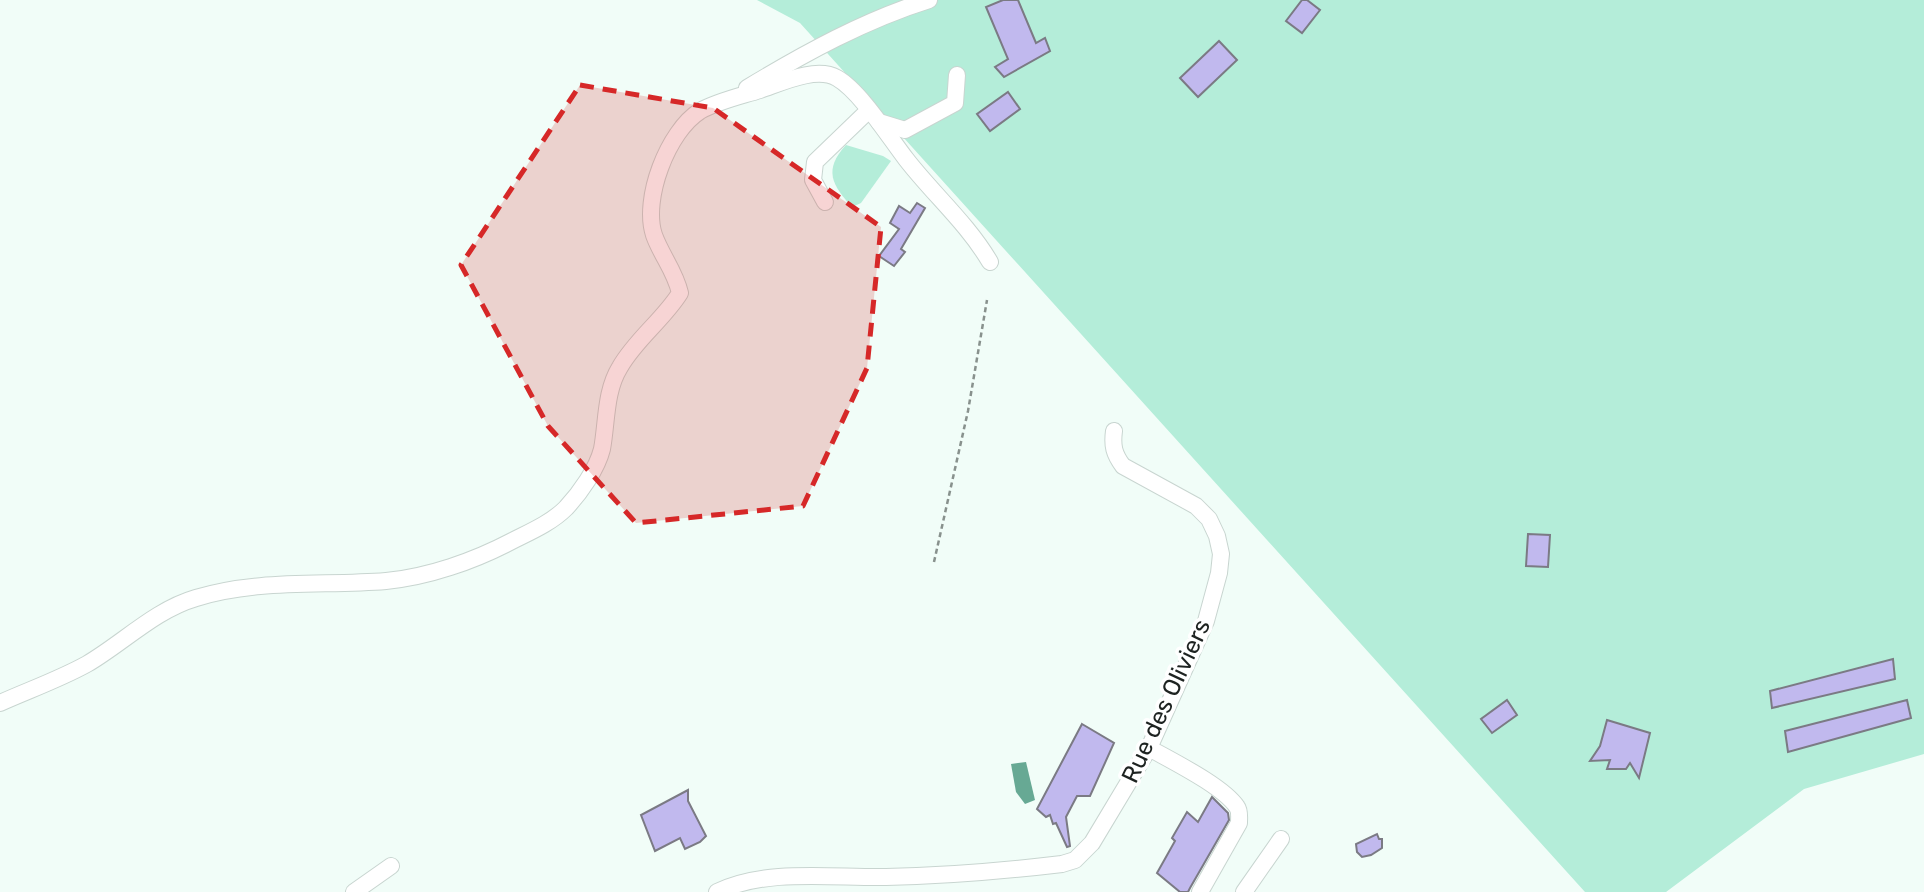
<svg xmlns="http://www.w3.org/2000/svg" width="1924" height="892" viewBox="0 0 1924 892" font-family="Rubik,sans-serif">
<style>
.green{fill:#b4edd9}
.water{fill:#67a994}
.building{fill:#c1b9ee;stroke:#7b7a84;stroke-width:2}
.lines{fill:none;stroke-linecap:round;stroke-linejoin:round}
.minor-casing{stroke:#c8d5d0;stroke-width:18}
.path{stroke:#88918d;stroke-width:2.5;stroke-dasharray:5 3.5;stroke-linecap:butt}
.minor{stroke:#fff;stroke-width:16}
.marked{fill:#d62828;fill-opacity:0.2;stroke:#d62828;stroke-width:5;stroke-dasharray:14 9;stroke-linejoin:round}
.labels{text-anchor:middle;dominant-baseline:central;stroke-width:7;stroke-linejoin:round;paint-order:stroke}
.street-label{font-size:24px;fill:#1e2321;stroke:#fff}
</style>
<rect width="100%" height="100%" fill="#f1fdf8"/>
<g class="green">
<path d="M757,0H1924V754L1804,789L1666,892H1585L800,23Z"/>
<path d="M846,145L883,156L891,161L861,203L852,207C832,185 823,170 846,145Z"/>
</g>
<path class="water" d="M1026,762L1035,800L1025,804L1016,792L1011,764Z"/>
<g class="building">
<path d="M1003,0H1018L1036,43L1045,38L1050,51L1004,77L995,67L1008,59L986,7Z"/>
<path d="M1302,0H1307L1320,10L1302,33L1286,21Z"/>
<path d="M1219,41L1237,60L1198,97L1180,78Z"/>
<path d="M1008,92L1020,109L990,131L977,114Z"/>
<path d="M917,203L925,208L901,249L905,252L894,266L879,256L899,229L890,223L899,206L910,213Z"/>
<path d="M1528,534L1550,535L1548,567L1526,566Z"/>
<path d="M1893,659L1895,679L1772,708L1770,691Z"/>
<path d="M1507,700L1517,715L1492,733L1481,719Z"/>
<path d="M1907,700L1911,718L1788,752L1785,731Z"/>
<path d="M1607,720L1650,733L1639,778L1630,763L1626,769H1607L1610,760L1590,761L1600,746Z"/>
<path d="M1082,724L1114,743L1090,796H1077L1066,817L1070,846L1067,847L1056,823L1053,824L1050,815L1046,817L1037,809Z"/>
<path d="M688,790V801L706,836L700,842L685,849L680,838L655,851L641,815Z"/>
<path d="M1212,797L1228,813L1229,820L1190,888L1188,892H1180L1157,873L1175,841L1172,838L1187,812L1198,822Z"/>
<path d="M1377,834L1379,839H1382V848L1371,855L1362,857L1357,852L1356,844Z"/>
</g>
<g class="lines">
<g class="minor-casing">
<g id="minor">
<path d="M747,88C805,53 865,20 929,0"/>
<path d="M879,122L905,130L955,103L957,75"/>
<path d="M825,202L813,180L815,162L869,110"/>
<path d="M0,703C29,690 60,679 87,664C123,643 155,610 196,598C258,579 322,586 386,581C428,577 474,561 512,541C530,532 551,523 566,508C580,493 597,469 602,449C607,422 605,391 620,367C636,339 663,320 680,293C675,271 661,255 654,235C642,199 668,131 700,111C718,101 741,96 760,90C781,83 816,66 837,78C860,91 889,137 906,159C933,194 967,223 990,262"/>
<path d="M1149,748C1172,761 1223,786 1237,807C1240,811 1239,817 1239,823L1200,892"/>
<path d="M354,892L391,866"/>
<path d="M717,892C766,868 833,878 886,877C945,876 1003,871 1062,864L1075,860L1092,843L1149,748L1206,621L1219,573L1221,554L1217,536L1209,519L1196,506L1123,466C1114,454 1112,446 1114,431"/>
<path d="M1244,892L1281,839"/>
</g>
</g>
<path class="path" d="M934,562L968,411L987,300"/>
<use href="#minor" class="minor"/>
</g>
<path class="marked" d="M580,85L713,108L881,227L867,368L803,506L636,523L548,426L461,265Z"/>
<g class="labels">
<g class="street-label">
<text transform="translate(1166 701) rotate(-65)">Rue des Oliviers</text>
</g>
</g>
</svg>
